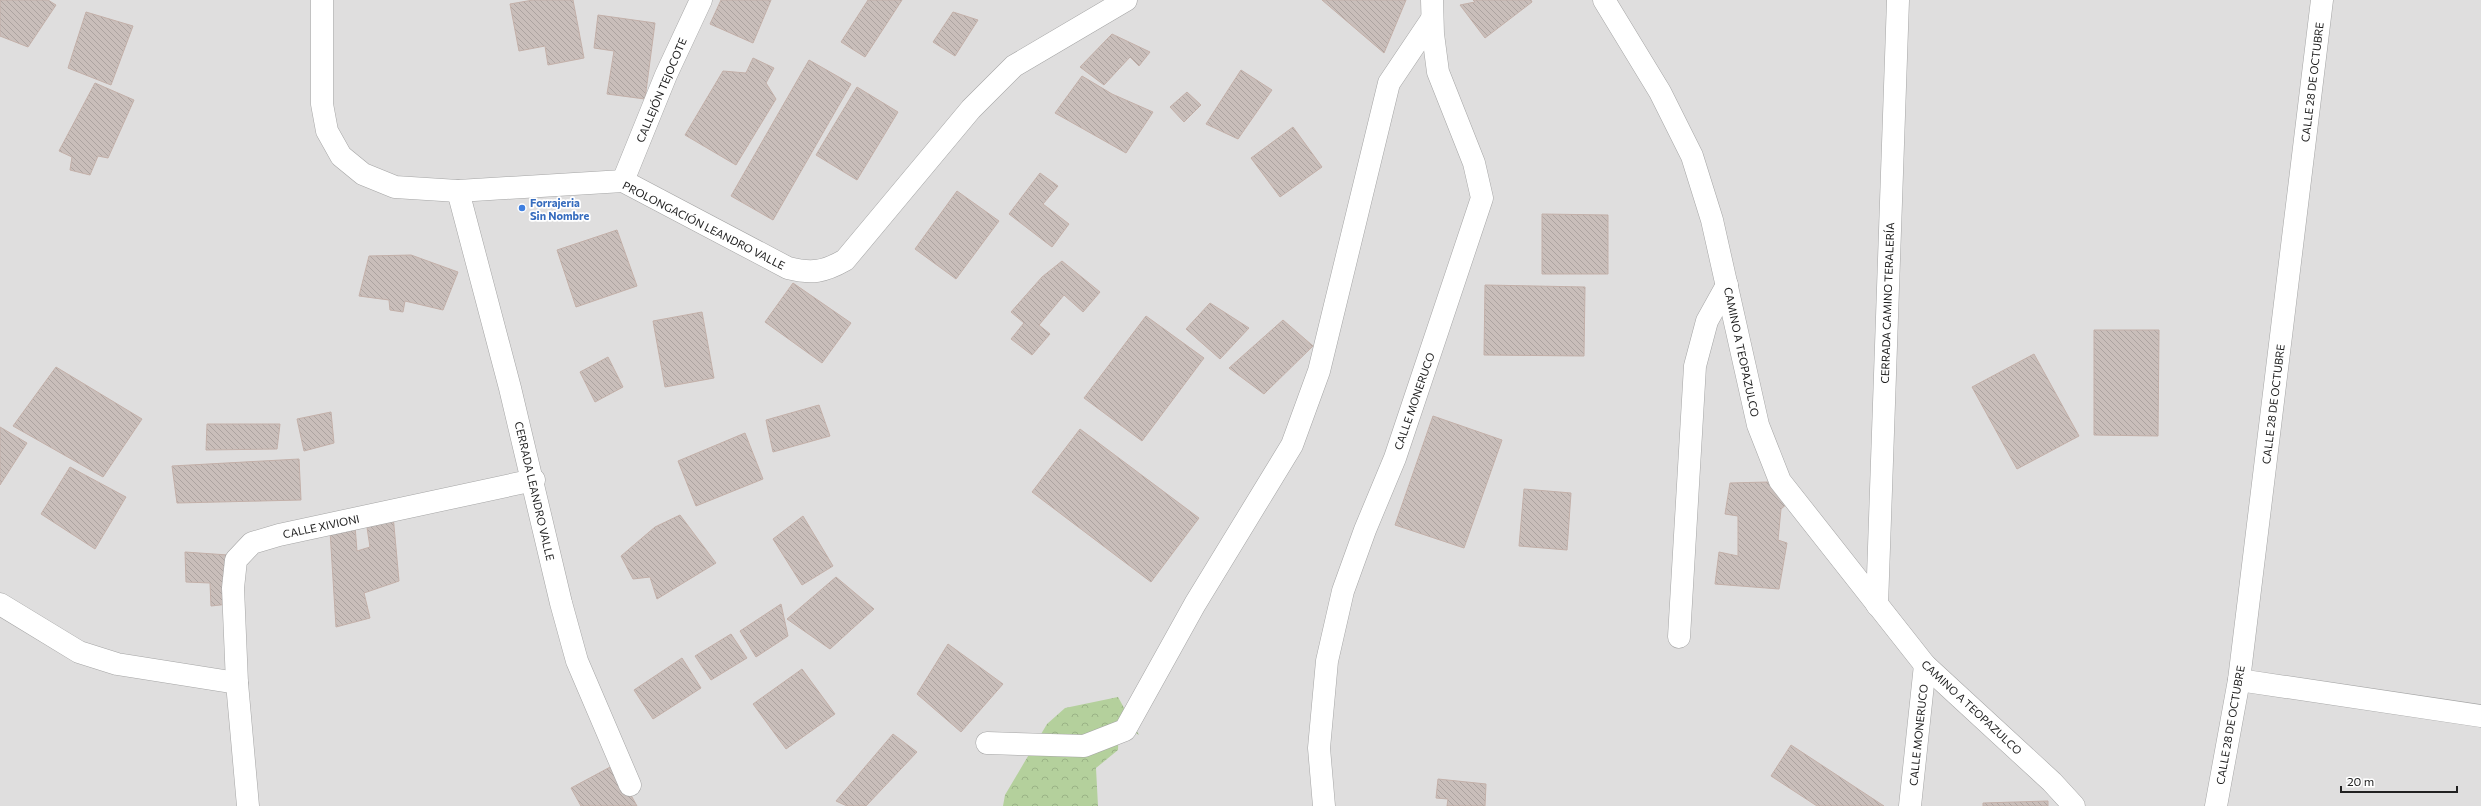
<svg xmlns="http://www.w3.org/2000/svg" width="2481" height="806" viewBox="0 0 2481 806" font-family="Commissioner,sans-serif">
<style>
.residential{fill:#dfdede}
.forest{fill:url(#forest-crowns)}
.building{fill:url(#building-back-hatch);stroke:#c3b0a9}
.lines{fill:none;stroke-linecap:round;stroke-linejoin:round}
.minor-casing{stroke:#a5a5a5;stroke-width:23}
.minor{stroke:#fff;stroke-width:22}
.shop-dot{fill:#3f7fe0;stroke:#fff;stroke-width:1.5}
.labels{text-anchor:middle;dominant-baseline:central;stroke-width:3.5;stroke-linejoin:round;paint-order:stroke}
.street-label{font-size:11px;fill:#212121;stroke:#fff}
.shop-label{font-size:11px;font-weight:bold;fill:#366cbe;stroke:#fff;text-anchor:start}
</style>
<defs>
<pattern id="forest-crowns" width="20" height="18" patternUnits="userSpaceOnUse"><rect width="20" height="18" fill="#b4d09c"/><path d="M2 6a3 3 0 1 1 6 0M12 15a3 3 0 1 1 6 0" fill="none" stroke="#9ab286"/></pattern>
<pattern id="building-back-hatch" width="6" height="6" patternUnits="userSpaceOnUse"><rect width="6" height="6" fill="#c9beba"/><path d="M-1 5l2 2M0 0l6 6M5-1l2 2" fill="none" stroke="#aca3a0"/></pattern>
</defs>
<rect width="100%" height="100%" fill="#f1ece7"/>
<rect class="residential" x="0" y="0" width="2481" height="806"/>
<path class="forest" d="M1118,697L1139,735L1119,722L1118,750L1096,768L1098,806H1003L1005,795L1047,724L1065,708Z"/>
<g class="building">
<path d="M0,0H48L56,5L28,47L0,36Z"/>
<path d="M533,0H573L584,58L548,65L545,46L519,51L510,4Z"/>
<path d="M721,0H771L753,43L710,24Z"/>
<path d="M868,0H902L865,57L841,42Z"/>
<path d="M1322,0H1406L1384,53Z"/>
<path d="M1473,0H1531L1532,2L1485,38L1460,5L1475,2Z"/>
<path d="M86,12L133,26L111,85L68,68Z"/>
<path d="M953,12L978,20L955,56L933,42Z"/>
<path d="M598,15L655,23L645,99L607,94L614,51L594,48Z"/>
<path d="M1112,34L1150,52L1139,66L1130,57L1104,85L1080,67Z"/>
<path d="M753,58L774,68L766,83L776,99L736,165L685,135L723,71L746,73Z"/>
<path d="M809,60L851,84L773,220L731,196Z"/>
<path d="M1241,70L1272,90L1238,139L1206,124Z"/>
<path d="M1082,76L1112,94L1153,112L1126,153L1055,113Z"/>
<path d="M95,83L134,100L108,158L98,156L90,175L70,170L72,157L59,151Z"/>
<path d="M857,87L898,112L857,180L816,155Z"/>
<path d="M1187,92L1201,105L1184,122L1170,107Z"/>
<path d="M1293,127L1322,167L1280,197L1251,158Z"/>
<path d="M1040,173L1058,186L1043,204L1069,224L1052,247L1009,214Z"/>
<path d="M957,191L999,221L956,279L915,249Z"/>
<path d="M1542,214L1608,215V274H1542Z"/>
<path d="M617,230L637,286L576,307L557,250Z"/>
<path d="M411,255L458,272L443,310L405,301L403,312L390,310L389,300L359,296L369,256Z"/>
<path d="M1062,261L1100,292L1083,312L1064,295L1039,325L1050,334L1032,355L1011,339L1024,323L1011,312L1042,277Z"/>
<path d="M793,283L851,323L822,363L765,322Z"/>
<path d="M1485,285L1585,287L1584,356L1484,355Z"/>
<path d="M1210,303L1249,328L1220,359L1186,329Z"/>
<path d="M702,312L714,378L665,387L653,321Z"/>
<path d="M1146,316L1204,358L1142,441L1084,398Z"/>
<path d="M1283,320L1313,346L1264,394L1229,368Z"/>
<path d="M2094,330H2159L2158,436L2094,435Z"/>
<path d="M2034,354L2079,436L2017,469L1972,387Z"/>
<path d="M608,357L623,387L595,402L580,372Z"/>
<path d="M56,367L142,419L103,477L13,426Z"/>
<path d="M819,405L830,436L773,452L766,420Z"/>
<path d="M331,412L334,443L304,451L297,419Z"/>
<path d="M1433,416L1502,440L1464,548L1395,525Z"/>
<path d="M207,424H280L277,449L206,450Z"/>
<path d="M0,427L27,443L0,485Z"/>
<path d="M1080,429L1199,518L1151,582L1032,492Z"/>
<path d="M745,433L763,479L696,506L678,461Z"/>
<path d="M299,459L301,500L177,503L172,466Z"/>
<path d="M70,467L126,497L95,549L41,514Z"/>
<path d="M1768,482L1788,503L1781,509L1778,540L1787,543L1779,589L1715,584L1719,552L1738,556V516L1725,514L1730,483Z"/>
<path d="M1524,489L1571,493L1567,550L1519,546Z"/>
<path d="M393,515L399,581L364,593L370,618L336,627L330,531L355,526L357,551L370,547L366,521Z"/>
<path d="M680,515L716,563L657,599L650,577L633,579L621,556L655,527Z"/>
<path d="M803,516L833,566L802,585L773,539Z"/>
<path d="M185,552L228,555L229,604L211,606L210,583L186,582Z"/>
<path d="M836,577L874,609L830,649L787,619Z"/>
<path d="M781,604L788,636L756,657L740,631Z"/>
<path d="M731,634L747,658L711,680L695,656Z"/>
<path d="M948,644L1003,684L961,732L917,694Z"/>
<path d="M682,658L701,688L653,719L634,690Z"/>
<path d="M802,669L835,714L786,749L753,704Z"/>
<path d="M893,734L917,752L866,806H847L836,801Z"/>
<path d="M1791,745L1884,806H1817L1771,776Z"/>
<path d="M614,765L637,806H581L571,788Z"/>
<path d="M1438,779L1486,784L1485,806H1447L1448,799L1436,798Z"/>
<path d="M2048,801V806H1983V803Z"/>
</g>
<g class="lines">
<g class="minor-casing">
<g id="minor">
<path d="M322,0V104L327,131L341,156L363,174L395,187L458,191L623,181L788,268C812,274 824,272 845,260L971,109L1014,66L1126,0"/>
<path d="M1604,0L1660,92L1692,156L1712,220L1758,425L1780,481L1925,665L2052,782L2074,806"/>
<path d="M623,181L666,75L701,0"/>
<path d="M458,191L510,388L561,603L577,661L630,785"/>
<path d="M0,604L79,652L117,664L237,683"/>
<path d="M1877,605L1898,0"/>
<path d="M1679,637L1695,366L1707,321L1727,285"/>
<path d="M2239,680L2481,716"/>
<path d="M987,743L1084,746L1125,730L1195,604L1292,445L1319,371L1389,83L1432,19"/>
<path d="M248,806L237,683L233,588L236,560L252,543L279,535L534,480"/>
<path d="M1324,806L1319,748L1327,661L1343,591L1365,530L1395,458L1482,198L1474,163L1438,72L1433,34L1432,0"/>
<path d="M1910,806L1925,665"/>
<path d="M2216,806L2239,680L2322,0"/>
</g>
</g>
<use href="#minor" class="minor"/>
</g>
<circle class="shop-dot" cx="522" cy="208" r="4"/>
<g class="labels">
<g class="street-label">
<text transform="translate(2312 82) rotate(-83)">CALLE 28 DE OCTUBRE</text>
<text transform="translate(661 90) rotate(-67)">CALLEJÓN TEJOCOTE</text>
<text transform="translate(704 225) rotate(27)">PROLONGACIÓN LEANDRO VALLE</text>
<text transform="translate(1887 303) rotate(-88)">CERRADA CAMINO TERALERÍA</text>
<text transform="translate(1742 352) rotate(78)">CAMINO A TEOPAZULCO</text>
<text transform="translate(1414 401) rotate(-71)">CALLE MONERUCO</text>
<text transform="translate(2273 404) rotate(-83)">CALLE 28 DE OCTUBRE</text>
<text transform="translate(535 491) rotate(77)">CERRADA LEANDRO VALLE</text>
<text transform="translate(321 526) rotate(-12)">CALLE XIVIONI</text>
<text transform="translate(1972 707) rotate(43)">CAMINO A TEOPAZULCO</text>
<text transform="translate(2230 725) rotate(-80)">CALLE 28 DE OCTUBRE</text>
<text transform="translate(1918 735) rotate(-84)">CALLE MONERUCO</text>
</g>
<g class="shop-label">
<text x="530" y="202">Forrajeria<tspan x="530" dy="13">Sin Nombre</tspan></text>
</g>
</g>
<path d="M2341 786v6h116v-6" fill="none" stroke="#212121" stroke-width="2"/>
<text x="2347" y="786" font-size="12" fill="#212121" stroke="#ffffff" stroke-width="3" paint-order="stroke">20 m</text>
</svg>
